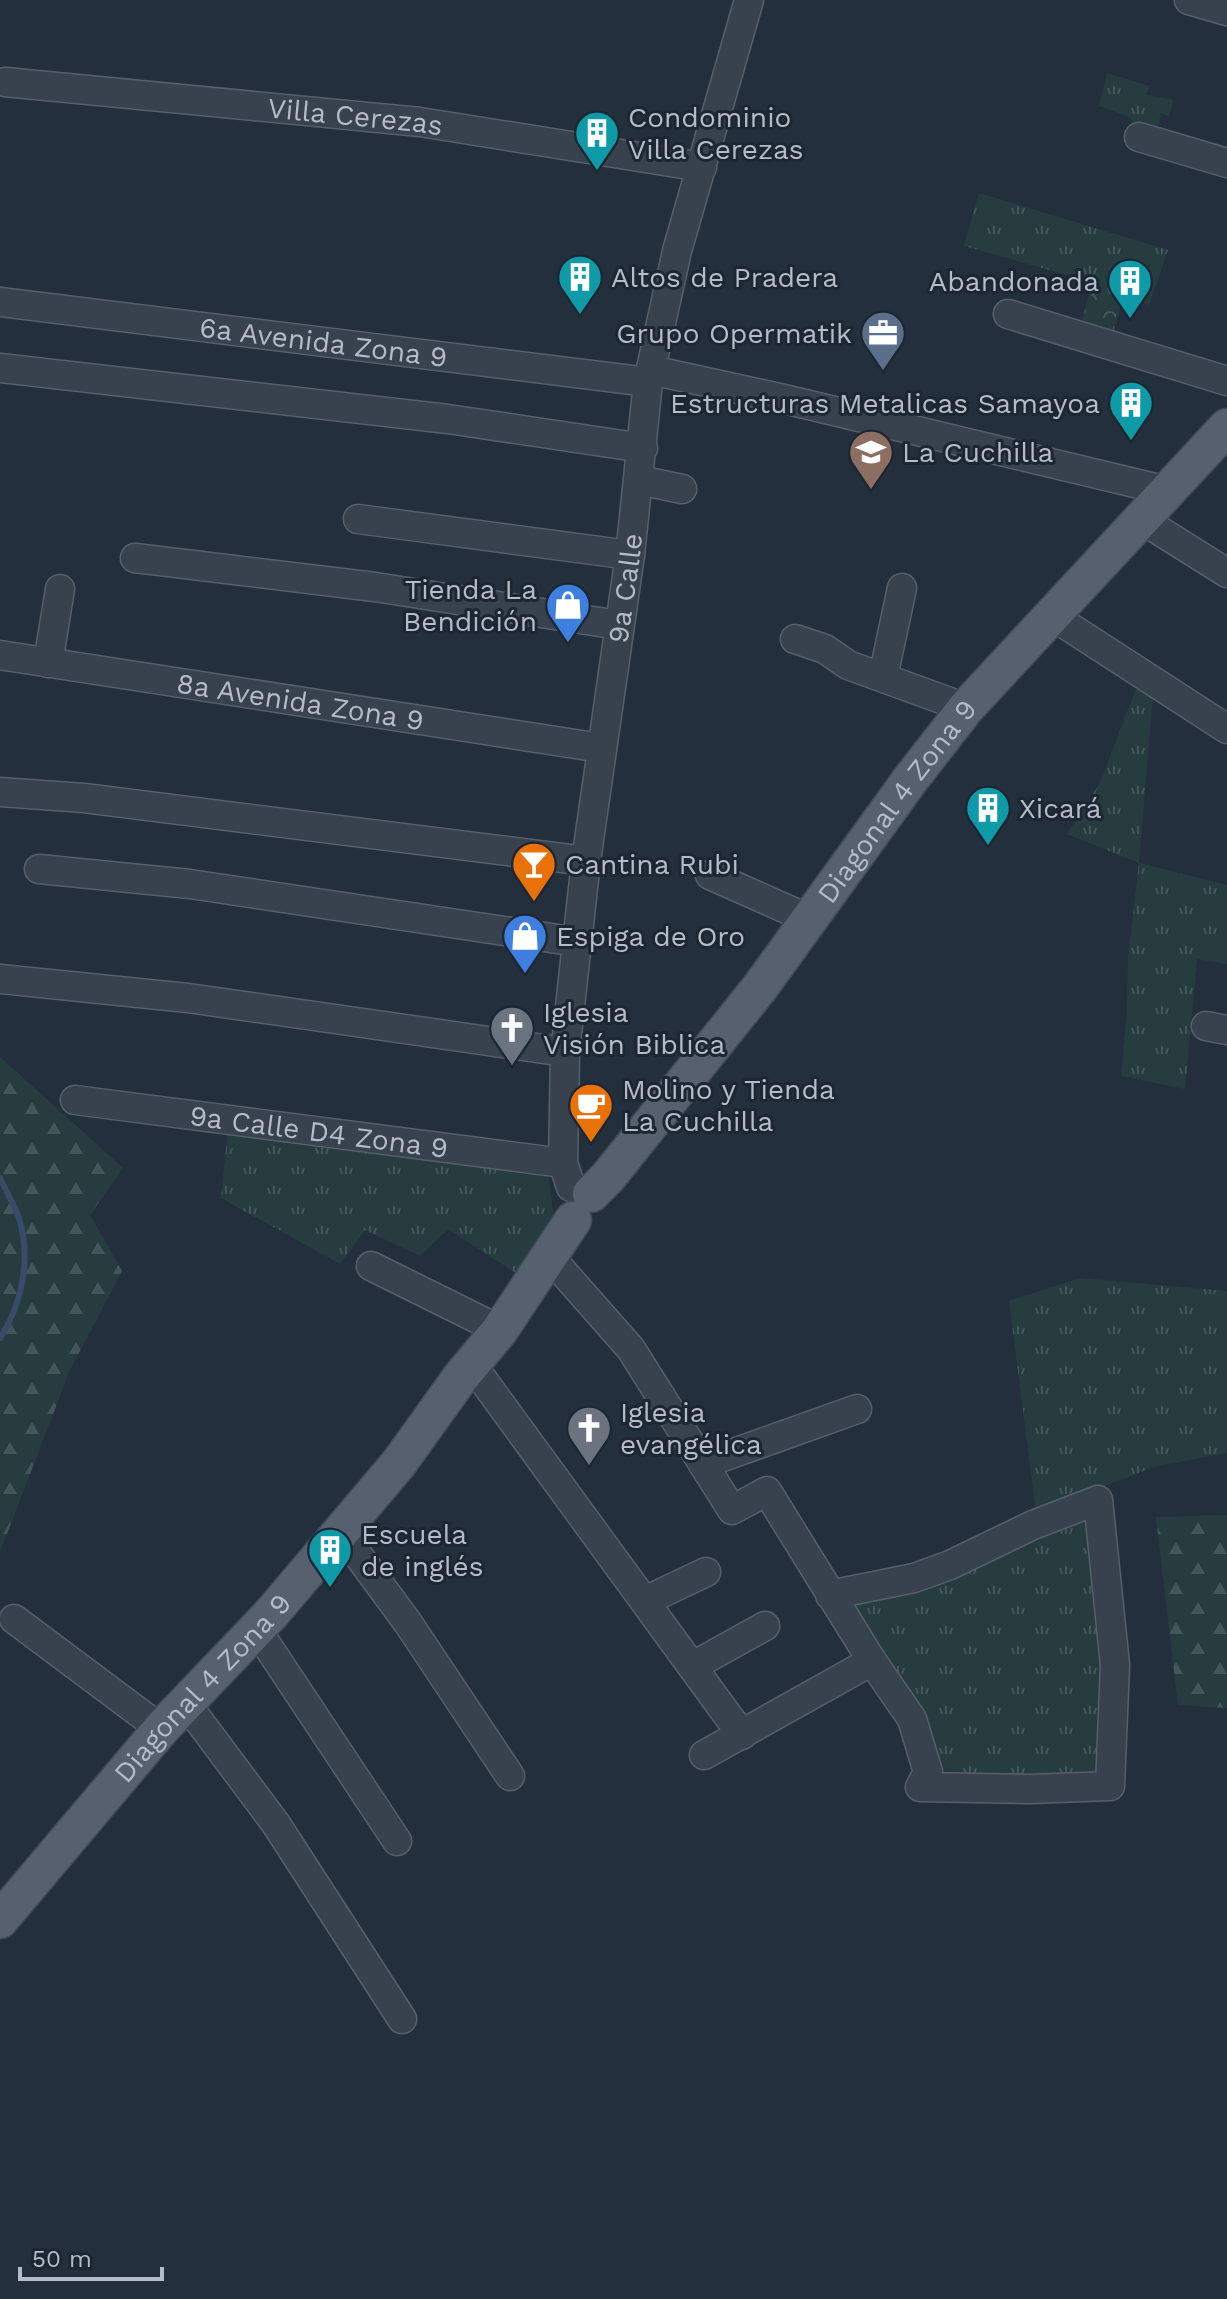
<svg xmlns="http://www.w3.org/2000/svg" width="1227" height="2299" viewBox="0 0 1227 2299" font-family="'Work Sans',sans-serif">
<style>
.grass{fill:url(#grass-tufts)}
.forest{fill:url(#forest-firs)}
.park{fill:url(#park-crowns)}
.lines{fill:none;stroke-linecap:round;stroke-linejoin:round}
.stream{stroke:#394c67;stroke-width:6}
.minor-casing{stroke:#565f6c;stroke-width:31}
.major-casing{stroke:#414a57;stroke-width:39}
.minor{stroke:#38414e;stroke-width:28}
.major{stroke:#56606e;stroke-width:36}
.labels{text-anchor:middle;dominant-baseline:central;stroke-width:6;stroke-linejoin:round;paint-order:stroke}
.street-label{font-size:28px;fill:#b4bcc9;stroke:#1d2633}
.poi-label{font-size:28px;fill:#b4bcc9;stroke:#1d2633;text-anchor:start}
</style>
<defs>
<pattern id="grass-tufts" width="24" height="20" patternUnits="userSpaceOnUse" patternTransform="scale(2)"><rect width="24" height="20" fill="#263c3f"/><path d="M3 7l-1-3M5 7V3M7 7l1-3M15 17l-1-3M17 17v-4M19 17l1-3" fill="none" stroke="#435659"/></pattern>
<pattern id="forest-firs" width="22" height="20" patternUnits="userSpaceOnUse" patternTransform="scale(2)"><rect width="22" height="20" fill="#263c3f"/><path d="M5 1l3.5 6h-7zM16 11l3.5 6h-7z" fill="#435659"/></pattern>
<pattern id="park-crowns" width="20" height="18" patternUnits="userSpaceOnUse" patternTransform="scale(2)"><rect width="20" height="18" fill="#263c3f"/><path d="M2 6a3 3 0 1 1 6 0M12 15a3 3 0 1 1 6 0" fill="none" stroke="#435659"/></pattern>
</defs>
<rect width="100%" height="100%" fill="#242f3e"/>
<g class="grass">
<path d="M1107,73L1149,86L1146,95L1173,100L1169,116L1161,113L1154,141L1139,137L1130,117L1099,106Z"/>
<path d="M979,193L1168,250L1149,305L1125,295L1109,344L1078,335L1092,282L964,246Z"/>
<path d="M1142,673L1154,682L1139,863L1227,885V964L1197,959L1185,1089L1121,1076L1127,1012L1128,959L1139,863L1067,834L1100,783Z"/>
<path d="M228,1128L548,1171L555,1227L522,1277L448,1229L420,1256L365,1230L340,1264L221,1198Z"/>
<path d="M1080,1278L1227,1291V1453L1157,1466L1036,1512L1009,1301Z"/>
<path d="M1072,1518L1093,1523L1103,1599V1781L933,1780L841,1599Z"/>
</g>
<g class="forest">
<path d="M0,1057L123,1168L90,1215L122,1271L70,1370L0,1552Z"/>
<path d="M1227,1515V1708L1178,1705L1156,1517Z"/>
</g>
<path class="park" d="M1093,288L1122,300L1108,338L1080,330Z"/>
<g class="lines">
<path class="stream" d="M0,1178C6,1191 14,1204 19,1218C31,1258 23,1303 0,1338"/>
<g class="minor-casing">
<g id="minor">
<path d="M1189,0L1227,11"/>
<path id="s1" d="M5,82L420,122L702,167"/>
<path d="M1139,137L1227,163"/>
<path id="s2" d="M0,302L648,382"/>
<path d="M1008,314L1227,381"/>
<path d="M0,368L448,419L643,448"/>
<path d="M651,370L784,399L1168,491"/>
<path d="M639,480L682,489"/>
<path d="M358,519L630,555"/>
<path d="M1141,519L1227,573"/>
<path d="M135,558L375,587L619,625"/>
<path d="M1051,615L1227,729"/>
<path d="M795,639L825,649L848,665L966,708"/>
<path id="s3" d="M0,655L601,748"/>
<path d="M48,663L60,589"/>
<path d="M883,677L902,588"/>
<path d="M0,792L84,798L586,861"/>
<path d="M39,869L190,884L578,942"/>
<path d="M710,875L809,919"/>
<path d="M0,979L188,998L565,1052"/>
<path d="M1206,1026L1227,1030"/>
<path id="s4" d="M75,1100L563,1163"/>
<path id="s5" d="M571,1187L563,1163L565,1052L586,861L630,555L648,382L677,251L749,0"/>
<path d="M549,1256L631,1349L732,1510L767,1491L872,1661L912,1719L928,1772L920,1787L1030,1789L1110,1786L1115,1665L1098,1500L1033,1525L950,1565L914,1578L830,1595"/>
<path d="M371,1266L500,1330"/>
<path d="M472,1365L742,1735"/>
<path d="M703,1464L857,1409"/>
<path d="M341,1532L408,1623L510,1776"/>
<path d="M645,1601L706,1572"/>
<path d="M14,1619L161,1729"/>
<path d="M257,1630L397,1841"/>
<path d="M693,1666L765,1626"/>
<path d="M185,1702L276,1824L402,2019"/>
<path d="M704,1755L872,1661"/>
</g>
</g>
<g class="major-casing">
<g id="major">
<path id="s6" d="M591,1194L608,1177L761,986L910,780L966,708L1227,427"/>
<path id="s7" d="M0,1920L161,1729L271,1614L399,1463L460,1378L500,1330L573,1220"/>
</g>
</g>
<use href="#minor" class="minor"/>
<use href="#major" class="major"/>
</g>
<defs>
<g id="building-pin" transform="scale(2.3)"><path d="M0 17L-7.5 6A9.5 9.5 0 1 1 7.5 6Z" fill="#0f9aa8" stroke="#1d2633"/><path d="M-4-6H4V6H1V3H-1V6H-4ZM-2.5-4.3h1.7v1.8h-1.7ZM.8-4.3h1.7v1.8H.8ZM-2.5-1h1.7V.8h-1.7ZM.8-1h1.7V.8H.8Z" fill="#fff"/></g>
<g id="office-pin" transform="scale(2.3)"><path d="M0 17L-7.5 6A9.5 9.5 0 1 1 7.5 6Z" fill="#5c6f8a" stroke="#1d2633"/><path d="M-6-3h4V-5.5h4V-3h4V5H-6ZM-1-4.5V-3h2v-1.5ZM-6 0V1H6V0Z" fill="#fff"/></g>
<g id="school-pin" transform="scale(2.3)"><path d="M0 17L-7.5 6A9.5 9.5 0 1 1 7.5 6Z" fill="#8d6e63" stroke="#1d2633"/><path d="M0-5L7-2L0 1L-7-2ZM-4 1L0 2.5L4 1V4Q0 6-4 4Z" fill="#fff"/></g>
<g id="shop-pin" transform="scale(2.3)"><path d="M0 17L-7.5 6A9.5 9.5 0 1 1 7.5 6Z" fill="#3f7fe0" stroke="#1d2633"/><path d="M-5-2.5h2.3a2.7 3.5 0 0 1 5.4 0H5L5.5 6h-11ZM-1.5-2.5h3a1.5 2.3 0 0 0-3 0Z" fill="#fff"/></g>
<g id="bar-pin" transform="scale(2.3)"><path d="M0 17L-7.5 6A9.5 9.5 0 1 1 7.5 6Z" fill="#e8710a" stroke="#1d2633"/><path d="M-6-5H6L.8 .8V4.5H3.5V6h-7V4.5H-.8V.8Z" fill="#fff"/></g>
<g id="church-pin" transform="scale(2.3)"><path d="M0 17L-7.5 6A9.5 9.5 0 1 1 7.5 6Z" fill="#6b7280" stroke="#1d2633"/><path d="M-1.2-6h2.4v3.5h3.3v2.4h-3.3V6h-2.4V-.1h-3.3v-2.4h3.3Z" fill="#fff"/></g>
<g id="cafe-pin" transform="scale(2.3)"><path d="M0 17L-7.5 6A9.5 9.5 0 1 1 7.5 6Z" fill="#e8710a" stroke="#1d2633"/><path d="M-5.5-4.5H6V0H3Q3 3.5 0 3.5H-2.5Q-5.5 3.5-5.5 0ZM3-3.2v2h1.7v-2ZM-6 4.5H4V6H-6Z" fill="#fff"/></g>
</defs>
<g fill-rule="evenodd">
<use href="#building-pin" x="597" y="133"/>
<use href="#building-pin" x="580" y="277"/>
<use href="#building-pin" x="1130" y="281"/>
<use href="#office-pin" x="883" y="333"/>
<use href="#building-pin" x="1131" y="403"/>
<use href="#school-pin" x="871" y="452"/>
<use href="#shop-pin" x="568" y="605"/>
<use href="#building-pin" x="988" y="808"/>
<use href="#bar-pin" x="534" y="864"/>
<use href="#shop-pin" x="525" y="936"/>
<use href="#church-pin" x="512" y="1028"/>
<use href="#cafe-pin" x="591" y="1105"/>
<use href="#church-pin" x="589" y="1428"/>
<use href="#building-pin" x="330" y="1550"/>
</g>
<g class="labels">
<g class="street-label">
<text stroke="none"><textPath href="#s1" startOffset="352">Villa Cerezas</textPath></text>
<text stroke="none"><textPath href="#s2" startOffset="326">6a Avenida Zona 9</textPath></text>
<text stroke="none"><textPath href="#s5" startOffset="604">9a Calle</textPath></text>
<text stroke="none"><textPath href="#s3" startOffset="304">8a Avenida Zona 9</textPath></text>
<text stroke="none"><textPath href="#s6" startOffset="498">Diagonal 4 Zona 9</textPath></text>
<text stroke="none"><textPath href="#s4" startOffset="246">9a Calle D4 Zona 9</textPath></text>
<text stroke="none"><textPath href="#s7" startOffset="308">Diagonal 4 Zona 9</textPath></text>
</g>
<g class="poi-label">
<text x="628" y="117">Condominio<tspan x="628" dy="32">Villa Cerezas</tspan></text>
<text x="611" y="277">Altos de Pradera</text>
<text x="1099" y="281" text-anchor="end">Abandonada</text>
<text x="852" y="333" text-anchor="end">Grupo Opermatik</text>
<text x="1100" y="403" text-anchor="end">Estructuras Metalicas Samayoa</text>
<text x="902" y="452">La Cuchilla</text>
<text x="537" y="589" text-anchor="end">Tienda La<tspan x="537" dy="32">Bendición</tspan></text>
<text x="1019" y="808">Xicará</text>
<text x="565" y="864">Cantina Rubi</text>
<text x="556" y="936">Espiga de Oro</text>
<text x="543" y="1012">Iglesia<tspan x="543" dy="32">Visión Biblica</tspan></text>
<text x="622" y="1089">Molino y Tienda<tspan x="622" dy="32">La Cuchilla</tspan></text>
<text x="620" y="1412">Iglesia<tspan x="620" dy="32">evangélica</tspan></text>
<text x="361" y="1534">Escuela<tspan x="361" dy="32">de inglés</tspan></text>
</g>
</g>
<path d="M20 2267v12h142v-12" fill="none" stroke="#b4bcc9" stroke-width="4"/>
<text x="32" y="2267" font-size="24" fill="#b4bcc9" stroke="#1d2633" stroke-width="6" paint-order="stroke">50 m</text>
</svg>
